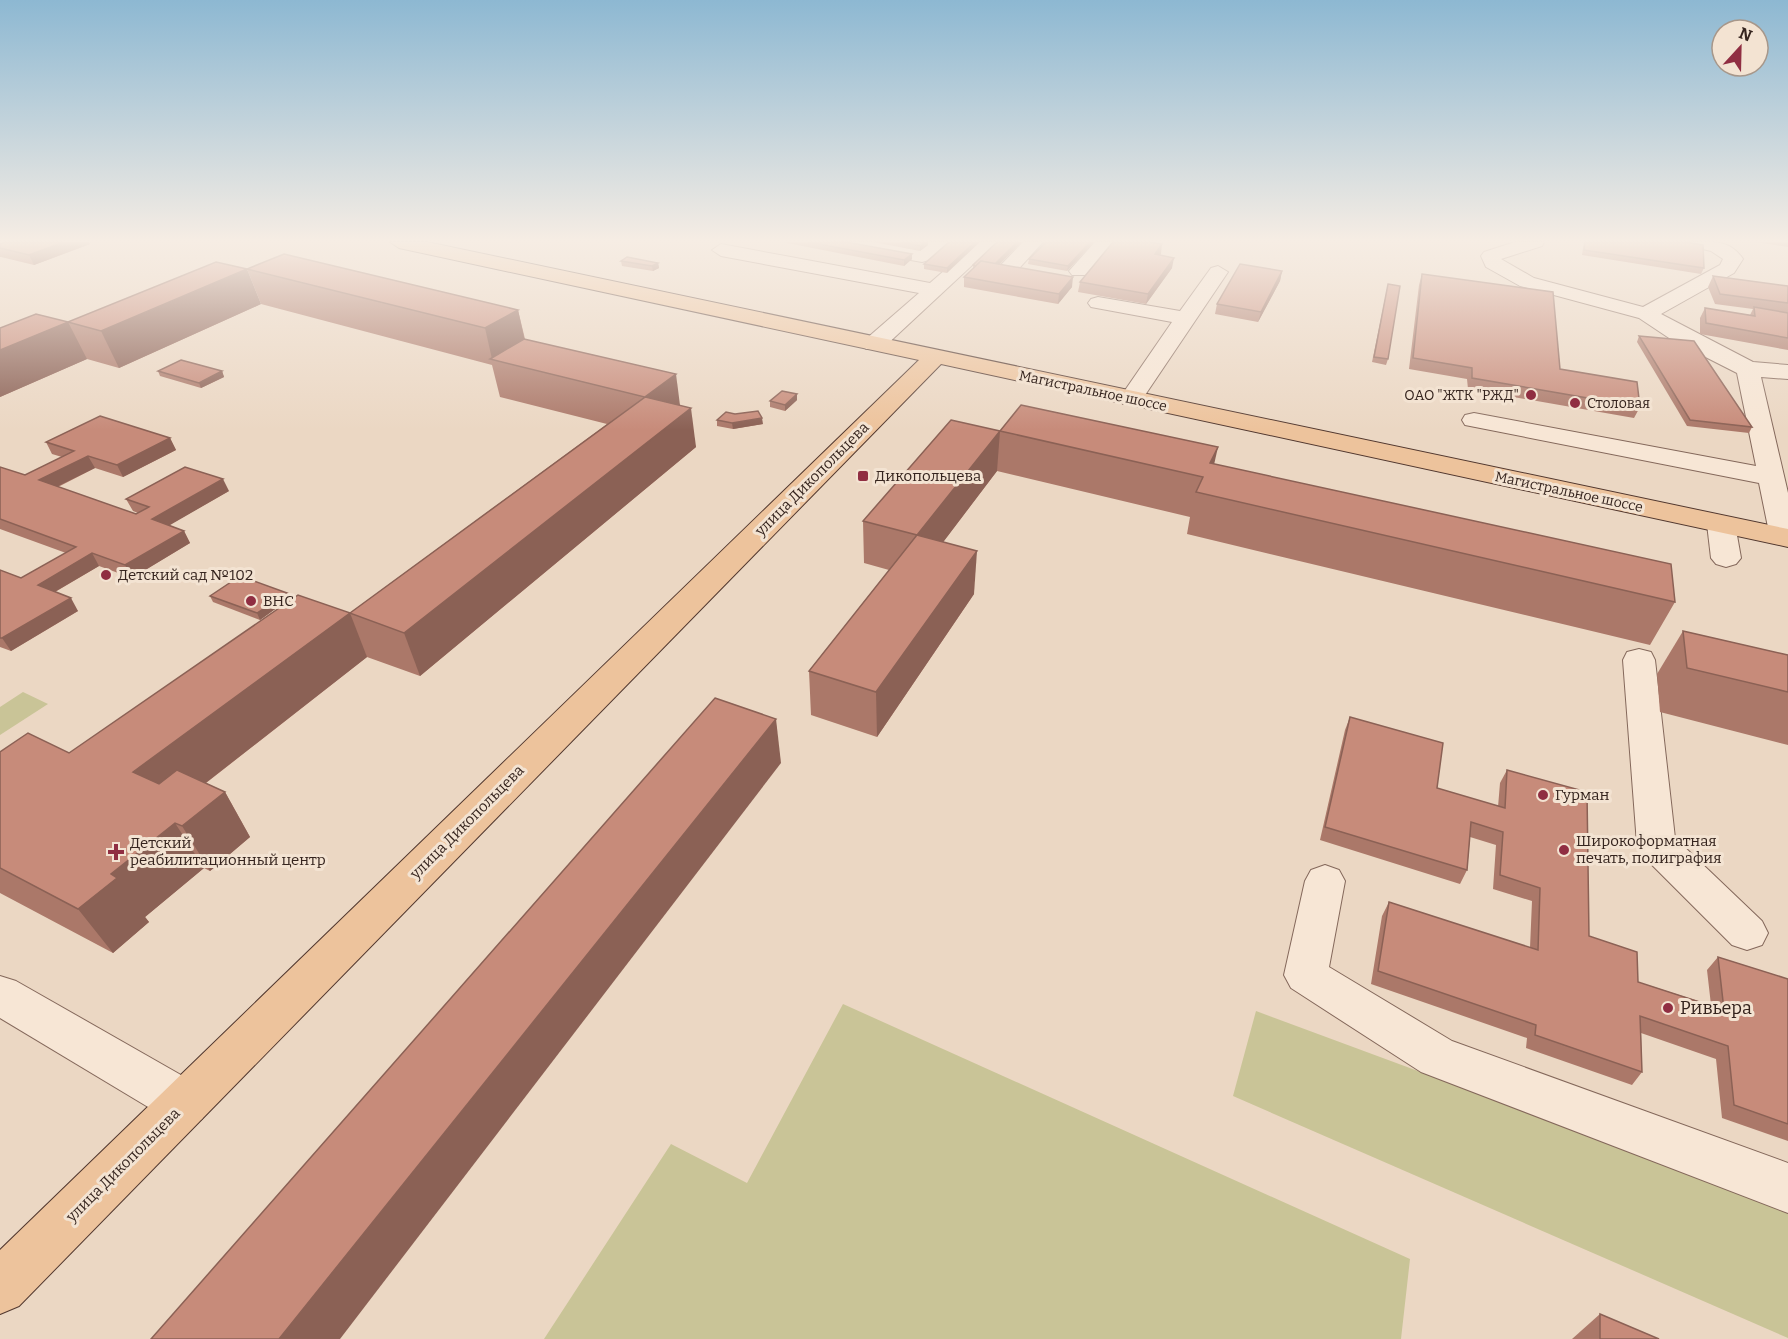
<svg xmlns="http://www.w3.org/2000/svg" width="1788" height="1339" viewBox="0 0 1788 1339" font-family="Bitter,serif">
<style>
.green{fill:#c9c497}
.lines{fill:none;stroke-linecap:round;stroke-linejoin:round}
.minor-casing{stroke:#84685b;stroke-width:2}
.major-casing{stroke:#52382f;stroke-width:2}
.minor{fill:#f7e6d5;fill-rule:evenodd}
.major{fill:#edc39c;fill-rule:evenodd}
.wall{fill:#ab7869}
.shaded-wall{fill:#8b6155}
.building{fill:#c78b7a;stroke:#8b6155;stroke-width:1.5}
.poi-dot{fill:#902e42;stroke:#f3e3d2;stroke-width:2}
.labels{text-anchor:middle;dominant-baseline:central;stroke-width:6;stroke-linejoin:round;paint-order:stroke}
.far-street-label{font-size:14px;fill:#35241e;stroke:#f3e3d2}
.far-poi-label{font-size:14px;fill:#35241e;stroke:#f3e3d2;text-anchor:end}
.poi-label{font-size:15px;fill:#35241e;stroke:#f3e3d2;text-anchor:start}
.street-label{font-size:15px;fill:#35241e;stroke:#f3e3d2}
.near-poi-label{font-size:18px;fill:#35241e;stroke:#f3e3d2;text-anchor:start}
</style>
<rect width="100%" height="100%" fill="#ebd7c3"/>
<g class="green">
<path d="M23,692L48,704L0,735V707Z"/>
<path d="M843,1004L1410,1259L1401,1339H544L671,1144L747,1183Z"/>
<path d="M1256,1011L1788,1208V1338L1233,1096Z"/>
</g>
<g class="lines">
<g class="minor-casing">
<g id="minor">
<path d="M834,242H877L918,250L927,242H948L929,260L922,262L843,248Z"/>
<path d="M977,242H997L882,349H866L863,344L866,339L919,293L721,256L712,250L721,244L930,283Z"/>
<path d="M1023,242H1043L1013,275H999L996,271L999,267Z"/>
<path d="M1095,242H1114L1086,275H1072L1069,271Z"/>
<path d="M1515,242H1544L1542,246L1501,259L1534,278L1643,307L1720,265L1723,259L1711,251L1690,246L1688,242C1710,242 1729,238 1743,259L1734,273L1661,314L1753,362L1788,365V379L1761,377L1788,493V545L1774,543L1770,537L1759,483L1465,425L1462,420L1465,415L1474,413L1756,466L1737,373L1672,340L1639,318L1520,286L1486,267L1481,256L1484,252Z"/>
<path d="M1218,266L1228,272L1139,404H1123L1119,399L1172,322L1091,307L1088,303L1091,299L1098,297L1180,311L1211,268Z"/>
<path d="M1721,516L1731,518L1735,524L1741,558L1736,564L1726,567L1716,564L1711,558L1707,524L1711,518Z"/>
<path d="M1639,649L1651,652L1655,660L1675,838L1762,921L1768,933L1762,945L1747,950L1732,945L1642,855L1637,844L1623,660L1627,652Z"/>
<path d="M1325,865L1339,870L1345,881L1329,967L1452,1041L1788,1163V1213L1421,1072L1291,988L1284,975L1305,881L1311,870Z"/>
<path d="M0,976L16,981L202,1087L209,1103L202,1119L185,1126L168,1119L0,1018Z"/>
</g>
</g>
<g class="major-casing">
<path id="major" d="M390,242H427L1788,529V547L941,364L19,1306L0,1314V1250L919,360L399,248Z"/>
</g>
<use href="#minor" class="minor"/>
<use href="#major" class="major"/>
</g>
<g class="wall">
<path d="M782,242H846L912,254V259L904,266Z"/>
<path d="M873,242H928V245L920,251Z"/>
<path d="M949,242L947,273L924,269V264Z"/>
<path d="M1094,242L1067,271L1028,264L1029,259Z"/>
<path d="M1584,242H1685L1704,268L1701,274L1582,255Z"/>
<path d="M1755,242H1788V247Z"/>
<path d="M0,244H90L34,265L1,257H0Z"/>
<path d="M1161,254L1160,255L1172,268L1146,304L1078,292L1080,282Z"/>
<path d="M621,261L658,263L659,268L653,271L622,266Z"/>
<path d="M973,265H1000L1072,287L1058,304L964,287V277L973,269Z"/>
<path d="M247,269L518,310L525,339L680,405L696,447L420,676L367,657L206,783L225,792L250,837L210,871L204,868L145,917L149,922L113,953L0,893V752L69,753L350,613L607,424L500,397L492,365L261,304Z"/>
<path d="M1282,271L1280,281L1258,322L1215,314L1217,304Z"/>
<path d="M1422,274L1560,369L1640,407L1634,418L1468,389L1467,379L1409,369L1419,285Z"/>
<path d="M1713,276L1788,286V350L1700,334V318L1705,308L1750,315L1753,309L1715,304L1708,287Z"/>
<path d="M1388,284V359L1386,365L1372,362Z"/>
<path d="M261,304L119,368L87,359L0,397V328Z"/>
<path d="M1639,336L1752,427L1749,433L1687,426L1637,342Z"/>
<path d="M158,371H222L224,377L201,388L160,376Z"/>
<path d="M797,400L785,411L770,407V401Z"/>
<path d="M717,420L763,424L733,429L717,426Z"/>
<path d="M1000,431L1214,464L1675,602L1650,645L1187,534L1190,517L997,471L943,542L974,594L877,737L811,715L809,671L889,570L864,563L863,521Z"/>
<path d="M170,438L176,450L123,477L95,468L58,487L136,514L138,513L133,511L126,499L229,491L169,525L184,531L190,543L132,578L99,566L55,592L78,611L11,651L0,647V570L21,578L66,553L0,529V467L25,475L62,457L52,454L46,442Z"/>
<path d="M287,593L289,599L260,620L213,602L210,596Z"/>
<path d="M1683,631L1788,655V745L1660,712L1657,674Z"/>
<path d="M1350,717L1437,788L1498,807L1500,783L1507,770L1589,936L1638,982L1711,1005L1707,970L1718,957L1788,979V1141L1722,1118L1716,1059L1641,1033L1642,1072L1632,1085L1526,1048L1527,1038L1371,984L1382,916L1389,902L1530,948L1532,901L1493,889L1496,845L1470,837L1467,870L1460,884L1320,840L1345,730Z"/>
<path d="M1600,1314L1659,1339H1572Z"/>
</g>
<g class="shaded-wall">
<path d="M64,242H89L90,244L34,265L29,255Z"/>
<path d="M925,242H928V245L920,251V246Z"/>
<path d="M975,242H980L947,273V268Z"/>
<path d="M1017,242H1022L991,273V268Z"/>
<path d="M1090,242H1094L1067,271L1068,266Z"/>
<path d="M1162,244L1161,254L1153,264L1155,254Z"/>
<path d="M912,254V259L904,266V260Z"/>
<path d="M1174,258L1172,268L1146,304L1148,294Z"/>
<path d="M658,263L659,268L653,271L652,266Z"/>
<path d="M247,269L261,304L119,368L101,331Z"/>
<path d="M1282,271L1280,281L1258,322L1261,312Z"/>
<path d="M1073,277L1072,287L1058,304L1059,294Z"/>
<path d="M518,310L526,346L492,359L485,328Z"/>
<path d="M68,322L87,359L0,397V350Z"/>
<path d="M222,371L224,377L201,388L199,383Z"/>
<path d="M676,374L681,413L645,397Z"/>
<path d="M797,394V400L785,411V405Z"/>
<path d="M691,408L696,447L420,676L404,633Z"/>
<path d="M762,418L763,424L733,429L732,423Z"/>
<path d="M1000,431L997,471L916,578L917,535Z"/>
<path d="M170,438L176,450L123,477L117,465Z"/>
<path d="M1218,447L1209,487L1210,463Z"/>
<path d="M88,456L95,468L46,492L39,480Z"/>
<path d="M223,479L229,491L158,532L152,519Z"/>
<path d="M184,531L190,543L132,578L125,565Z"/>
<path d="M977,551L974,594L877,737L876,692Z"/>
<path d="M92,553L99,566L46,597L38,585Z"/>
<path d="M287,593L289,599L260,620L257,613Z"/>
<path d="M71,598L78,611L11,651L2,638Z"/>
<path d="M350,613L367,657L162,817L133,772Z"/>
<path d="M776,719L781,763L340,1339H279Z"/>
<path d="M225,792L250,837L210,871L182,826Z"/>
<path d="M175,823L204,868L145,917L149,922L113,953L78,909L111,874Z"/>
</g>
<g class="building">
<path d="M5,242H64L29,255L0,248V244Z"/>
<path d="M808,242H846L912,254L904,260Z"/>
<path d="M901,242H925L920,246Z"/>
<path d="M949,242H975L947,268L924,264Z"/>
<path d="M997,242H1017L995,264L981,261L976,266L973,265Z"/>
<path d="M1046,242H1090L1068,266L1029,259Z"/>
<path d="M1113,242H1151L1162,244L1155,254L1174,258L1148,294L1080,282Z"/>
<path d="M1585,242H1685L1703,245L1704,268L1584,250Z"/>
<path d="M284,254L518,310L485,328L247,269Z"/>
<path d="M627,257L658,263L652,266L621,261Z"/>
<path d="M981,261L1073,277L1059,294L964,277Z"/>
<path d="M216,262L247,269L101,331L68,322L0,350V328L36,314L68,322Z"/>
<path d="M1240,264L1282,271L1261,312L1217,304Z"/>
<path d="M1422,274L1553,292L1560,369L1637,382L1640,407L1472,378V368L1413,358Z"/>
<path d="M1713,276L1788,286V303L1720,294Z"/>
<path d="M1388,284L1400,286L1388,359L1374,357Z"/>
<path d="M1754,307L1788,313V338L1706,323L1705,308L1755,316Z"/>
<path d="M1639,336L1694,341L1752,427L1690,420Z"/>
<path d="M524,339L676,374L645,397L691,408L404,633L350,613L133,772L159,784L177,770L225,792L182,826L175,823L111,874L117,878L78,909L0,868V752L28,733L69,753L298,595L350,613L645,397L490,359Z"/>
<path d="M181,360L222,371L199,383L158,371Z"/>
<path d="M782,391L797,394L785,405L770,401Z"/>
<path d="M1021,405L1218,447L1210,463L1671,564L1675,602L1196,492L1203,477L1000,431Z"/>
<path d="M758,411L762,418L732,423L717,420L726,412L735,414Z"/>
<path d="M100,416L170,438L117,465L88,456L39,480L136,514L149,507L126,499L185,467L223,479L152,519L184,531L125,565L92,553L38,585L71,598L2,638H0V570L21,578L76,547L0,519V467L25,475L74,451L46,442Z"/>
<path d="M951,420L1000,431L917,535L977,551L876,692L809,671L917,535L863,521Z"/>
<path d="M240,576L287,593L257,613L210,596Z"/>
<path d="M1683,631L1788,655V692L1687,668Z"/>
<path d="M715,698L776,719L279,1339H151Z"/>
<path d="M1350,717L1443,743L1437,788L1505,808L1507,770L1587,792L1589,936L1637,952L1638,982L1724,1010L1718,957L1788,979V1124L1734,1105L1728,1046L1640,1016L1642,1072L1535,1035L1536,1025L1378,971L1389,902L1538,950L1540,888L1500,875L1503,832L1471,822L1467,870L1325,827Z"/>
<path d="M1600,1314L1659,1339H1600Z"/>
</g>
<linearGradient id="sky" x2="0" y2="1"><stop stop-color="#8db8d2"/><stop offset="0.56" stop-color="#f6ede4"/><stop offset="1" stop-color="#f6ede4" stop-opacity="0"/></linearGradient>
<rect width="1788" height="430" fill="url(#sky)"/>
<g class="poi-dot">
<circle cx="1531" cy="395" r="6"/>
<circle cx="1575" cy="403" r="6"/>
<rect x="857" y="470" width="12" height="12" rx="3"/>
<circle cx="106" cy="575" r="6"/>
<circle cx="251" cy="601" r="6"/>
<circle cx="1543" cy="795" r="6"/>
<circle cx="1564" cy="850" r="6"/>
<path d="M113 843h6v6h6v6h-6v6h-6v-6h-6v-6h6z"/>
<circle cx="1668" cy="1008" r="6"/>
</g>
<g class="labels">
<g class="far-street-label">
<text transform="translate(1093 391) rotate(12)">Магистральное шоссе</text>
<text transform="translate(1569 492) rotate(12)">Магистральное шоссе</text>
</g>
<g class="far-poi-label">
<text x="1519" y="395">ОАО "ЖТК "РЖД"</text>
<text x="1587" y="403" text-anchor="start">Столовая</text>
</g>
<g class="poi-label">
<text x="875" y="476">Дикопольцева</text>
<text x="118" y="575">Детский сад №102</text>
<text x="263" y="601">ВНС</text>
<text x="1555" y="795">Гурман</text>
<text x="1576" y="841">Широкоформатная<tspan x="1576" dy="17">печать, полиграфия</tspan></text>
<text x="130" y="843">Детский<tspan x="130" dy="17">реабилитационный центр</tspan></text>
</g>
<g class="street-label">
<text transform="translate(812 479) rotate(-45)">улица Дикопольцева</text>
<text transform="translate(467 822) rotate(-45)">улица Дикопольцева</text>
<text transform="translate(123 1165) rotate(-45)">улица Дикопольцева</text>
</g>
<g class="near-poi-label">
<text x="1680" y="1008">Ривьера</text>
</g>
</g>
<g transform="translate(1740 48) rotate(22)"><circle r="28" fill="#f3e3d2" stroke="#a7978a" stroke-width="1.5"/>
<path d="M0-4.5L10 22L0 15L-10 22Z" fill="#902e42"/>
<text y="-9" font-size="16" font-weight="bold" text-anchor="middle" fill="#35241e">N</text>
</g>
</svg>
